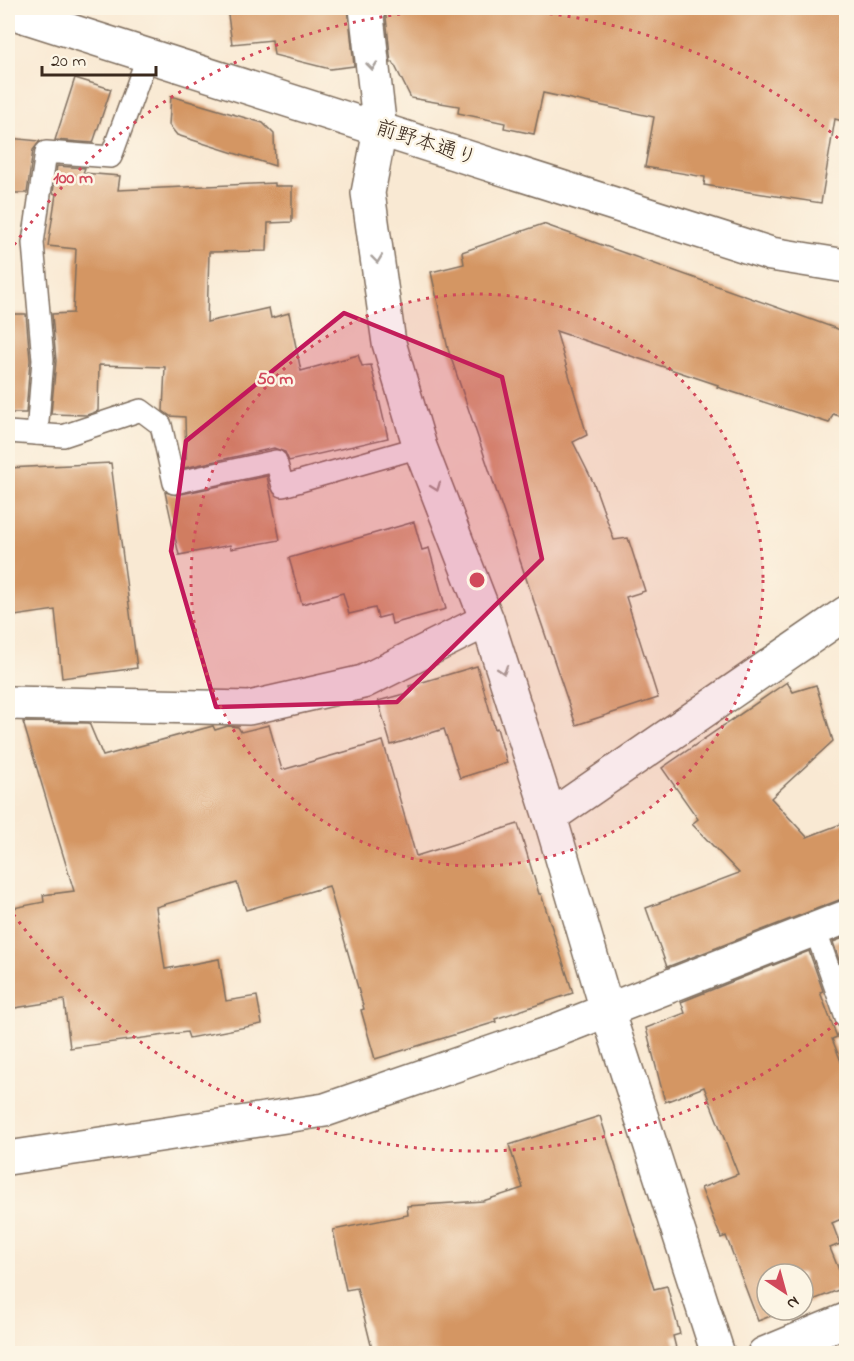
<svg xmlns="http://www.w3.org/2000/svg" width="854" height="1361" viewBox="0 0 854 1361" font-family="'Indie Flower','Klee One',sans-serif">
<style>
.building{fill:#d49663}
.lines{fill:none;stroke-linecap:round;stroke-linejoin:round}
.service-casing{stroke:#7e6d5d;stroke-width:24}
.minor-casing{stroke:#7e6d5d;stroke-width:36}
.tertiary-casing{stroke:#7e6d5d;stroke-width:36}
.service{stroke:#fff;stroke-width:21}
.minor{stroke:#fff;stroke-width:33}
.tertiary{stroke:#fff;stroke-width:33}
.oneway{stroke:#a79f9a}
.marked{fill:#c2185b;fill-opacity:0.2;stroke:#c2185b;stroke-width:4.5;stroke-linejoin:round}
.ring{fill:none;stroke:#d1495b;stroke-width:3;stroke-dasharray:3 6}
.labels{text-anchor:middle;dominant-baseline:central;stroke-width:5;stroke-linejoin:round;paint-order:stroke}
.street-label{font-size:21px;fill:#3b2a1e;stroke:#fcf5e5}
.centre{fill:#d1495b;stroke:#fcf5e5;stroke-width:3}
.ring-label{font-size:18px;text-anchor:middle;font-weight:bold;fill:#d1495b;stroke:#fcf5e5;stroke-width:5;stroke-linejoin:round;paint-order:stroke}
</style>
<rect width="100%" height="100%" fill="#fcf5e5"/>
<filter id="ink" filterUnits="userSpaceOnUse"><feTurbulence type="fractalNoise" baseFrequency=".0167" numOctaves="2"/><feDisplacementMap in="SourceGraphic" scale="12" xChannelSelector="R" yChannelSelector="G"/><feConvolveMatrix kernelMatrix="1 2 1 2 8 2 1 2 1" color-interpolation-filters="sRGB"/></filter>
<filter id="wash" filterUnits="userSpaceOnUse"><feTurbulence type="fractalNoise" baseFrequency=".008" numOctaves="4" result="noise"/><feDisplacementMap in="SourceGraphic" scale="24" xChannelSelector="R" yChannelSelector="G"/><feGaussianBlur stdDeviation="1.35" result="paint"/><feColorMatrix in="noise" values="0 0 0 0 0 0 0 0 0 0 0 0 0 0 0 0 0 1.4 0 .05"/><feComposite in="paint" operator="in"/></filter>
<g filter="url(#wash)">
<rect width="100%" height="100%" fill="#f9e9d3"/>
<g id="blocks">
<g class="building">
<path d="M227,8H348L354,66L330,69L274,55L272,40L232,44Z"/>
<path d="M385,8H846V122L835,119L821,203L704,185L705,177L645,167L654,117L543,93L534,134L504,128L505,123L458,113L459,106L411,98L393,62L391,63Z"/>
<path d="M75,78L111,89L93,143L55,140Z"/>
<path d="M171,96L263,123L274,134L275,166L177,135L169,125Z"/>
<path d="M8,138L40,141L33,150L27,193H8Z"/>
<path d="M57,166L85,168L83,173L120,176L118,190L275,183V186H292V222L268,223L267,251L209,252L207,322L269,308L271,318L289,313L301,371L358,355L362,366L371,365L388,438L289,461L285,452L274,448L184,468L182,459H186L185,417L170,416L163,411L165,367L99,365L98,411L87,415L51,414L56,361L52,314L73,313L76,249L48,246L56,194L53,193Z"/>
<path d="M543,224L846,332V418L833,414L829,423L717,387L718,385L556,331L587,435L573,442L594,484L614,540L628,538L645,591L626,597L658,698L576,725L448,349L431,272L464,264L462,252Z"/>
<path d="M8,314H26L30,360L26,413H8Z"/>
<path d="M111,463L137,668L62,678L55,610L8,617V468Z"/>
<path d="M267,476L280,540L231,549L230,545L179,555L165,492L177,495Z"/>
<path d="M414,522L422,550L429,548L446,609L392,624L390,615L378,618L375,608L349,614L343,593L302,604L289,558Z"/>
<path d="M477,666L495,729L497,728L507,763L460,778L444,729L391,745L378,701L411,692L409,686Z"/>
<path d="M787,682L793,692L816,685L833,741L771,798L807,837L846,822V899L839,900L667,967L646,908L739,873L692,824L698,819L662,768Z"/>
<path d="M23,722L89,723L103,756L213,726L215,730L228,726L238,727L241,732L269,725L282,770L383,741L416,856L518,824L539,894H541L573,993L495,1019L496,1022L375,1059L361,1010L364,1009L329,886L246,910L237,883L156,907L165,969L219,959L226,1001L257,996L262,1024L189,1038L187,1032L70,1048L64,1000L8,1009V909L44,902L43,895L74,891Z"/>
<path d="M846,937V981L833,942Z"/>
<path d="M809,951L823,991L820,992L837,1037L832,1039L846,1074V1217L832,1223L840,1244L830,1248L846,1287L803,1304V1274H767V1310H786L758,1321L726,1236L721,1238L701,1188L738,1174L704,1087L665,1102L646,1028L685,1013L681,1002Z"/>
<path d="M600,1116L654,1289L667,1286L680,1334L673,1336L676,1348L654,1353H373L357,1288L346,1290L333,1230L408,1215L407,1206L483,1201L523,1188L509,1145Z"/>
</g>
</g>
</g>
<g filter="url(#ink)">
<use href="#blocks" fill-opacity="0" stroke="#7e6d5d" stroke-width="1.5"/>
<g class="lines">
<g class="service-casing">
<g id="service">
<path d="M8,432L63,436L141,410L161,425L174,483L276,461L283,486L420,447"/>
<path d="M37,434L43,360L33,243L46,152L111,157L148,55"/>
<path d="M815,929L846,1018"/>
</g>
</g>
<g class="minor-casing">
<g id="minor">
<path d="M366,8L380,130L368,193L389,343L420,447L487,620L550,817L607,1010L718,1354"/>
<path d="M8,703L249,708L363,682L487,620"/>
<path d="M550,817L846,613"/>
<path d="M8,1158L325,1110L557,1030L846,917"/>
<path d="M764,1354L846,1320"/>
</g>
</g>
<g class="tertiary-casing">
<path id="tertiary" d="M8,11L771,254L846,266"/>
</g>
<use href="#service" class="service"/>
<use href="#minor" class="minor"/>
<use href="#tertiary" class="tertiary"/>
</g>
<defs><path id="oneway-chevron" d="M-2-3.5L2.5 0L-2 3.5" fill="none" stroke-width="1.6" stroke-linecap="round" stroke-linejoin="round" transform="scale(1.5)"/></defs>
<g class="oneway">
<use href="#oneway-chevron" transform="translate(372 66) rotate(84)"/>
<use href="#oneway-chevron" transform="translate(377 259) rotate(83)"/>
<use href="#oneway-chevron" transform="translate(436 487) rotate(69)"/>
<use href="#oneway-chevron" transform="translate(503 670) rotate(72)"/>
</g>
</g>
<path class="marked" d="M344,313L502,377L542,559L397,702L216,707L171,551L186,441Z"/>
<circle cx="477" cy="580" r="286" fill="#d1495b" fill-opacity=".12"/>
<g class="ring">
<circle cx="477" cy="580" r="286"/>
<path d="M844 1017A571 571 0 0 1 9 908M9 252A571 571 0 0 1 844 143"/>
</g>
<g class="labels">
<g class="street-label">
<text transform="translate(426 144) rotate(18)">前野本通り</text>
</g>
</g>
<circle cx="477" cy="580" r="9" class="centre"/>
<g class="ring-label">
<text x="73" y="183">100 m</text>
<text x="275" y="384">50 m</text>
</g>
<rect width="854" height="1361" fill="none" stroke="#fcf5e5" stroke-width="30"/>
<g transform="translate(785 1292) rotate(144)"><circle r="28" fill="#fcf5e5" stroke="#afa495" stroke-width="1.5"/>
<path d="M0-4.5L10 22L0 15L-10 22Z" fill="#d1495b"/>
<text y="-9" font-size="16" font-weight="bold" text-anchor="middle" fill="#3b2a1e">N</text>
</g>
<path d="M42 66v9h114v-9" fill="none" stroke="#3b2a1e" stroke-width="3"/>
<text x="51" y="66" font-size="18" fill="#3b2a1e" stroke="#fcf5e5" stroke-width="4.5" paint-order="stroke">20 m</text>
</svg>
